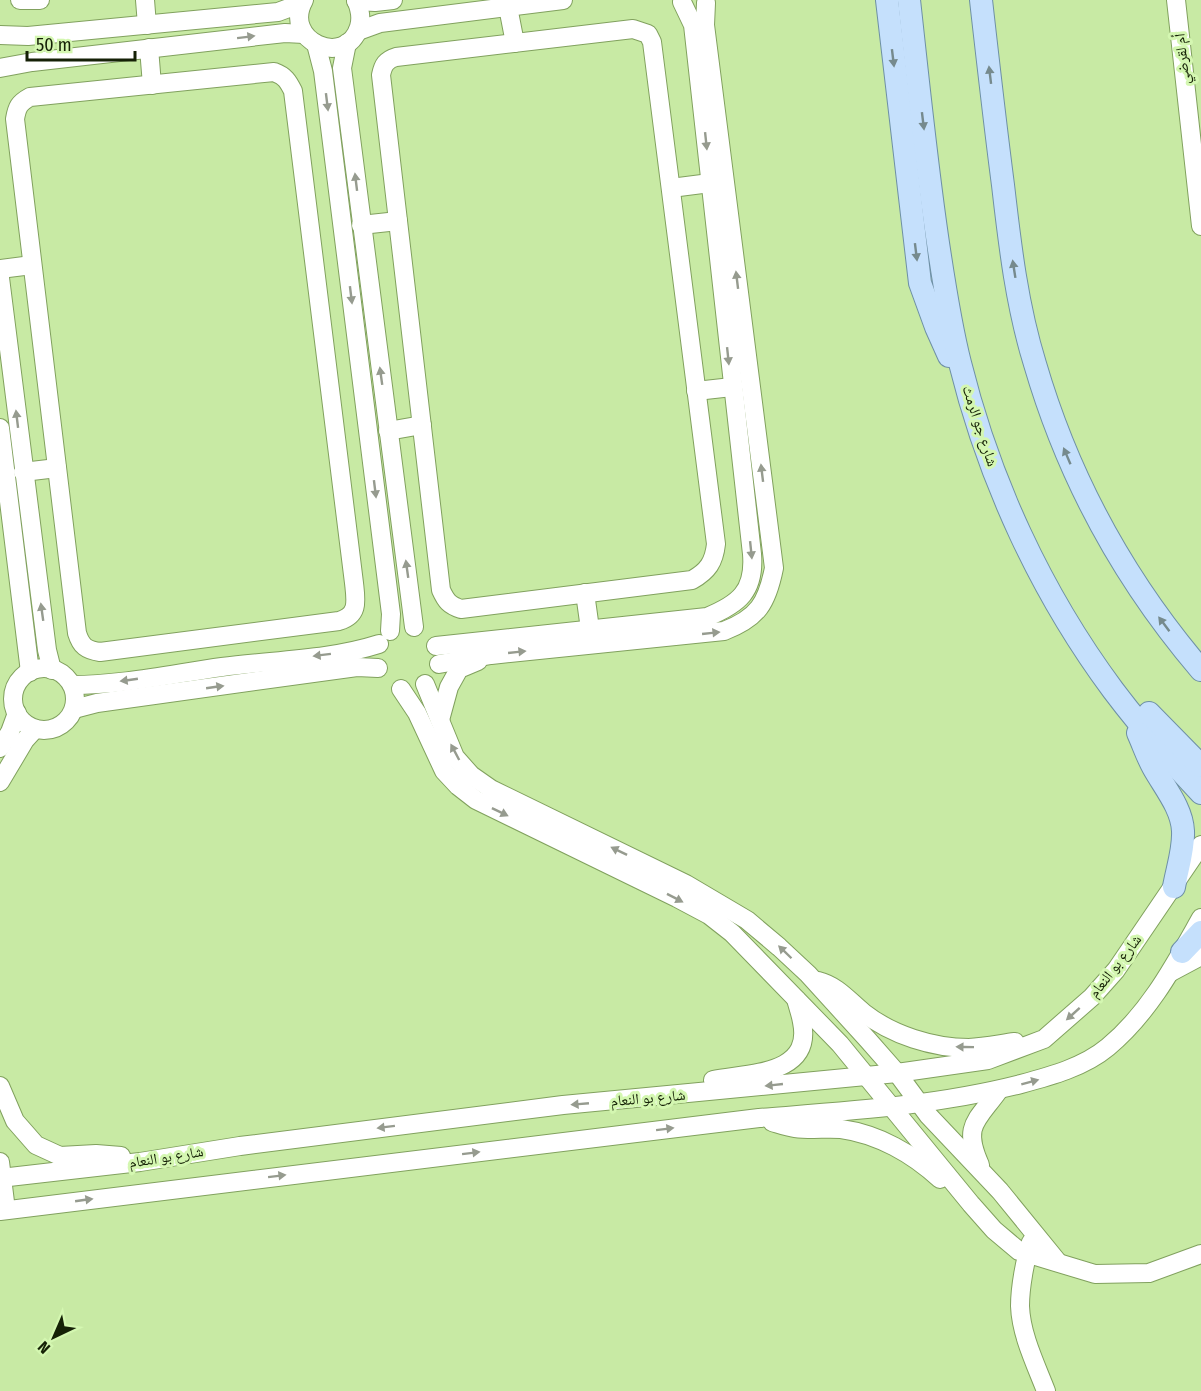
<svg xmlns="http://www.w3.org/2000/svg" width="1201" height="1391" font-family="'Fira Sans Condensed','Noto Naskh Arabic',sans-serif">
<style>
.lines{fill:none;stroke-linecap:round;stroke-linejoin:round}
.minor-casing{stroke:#81a15e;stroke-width:20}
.major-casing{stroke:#6e90a5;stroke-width:24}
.minor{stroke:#fff;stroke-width:18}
.major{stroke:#c5e0fc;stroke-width:22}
.oneway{fill:#969b8f}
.oneway2{fill:#768a8d}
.labels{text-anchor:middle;stroke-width:6;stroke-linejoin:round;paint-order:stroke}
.street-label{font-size:15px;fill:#152106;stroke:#d4f7b1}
</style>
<rect width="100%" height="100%" fill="#c8eaa4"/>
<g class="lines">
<!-- minor casing -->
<g class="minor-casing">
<g id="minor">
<path d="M20 0H40"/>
<path d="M145 0 147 25"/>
<path d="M304 0C281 41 346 69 359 27 362 17 360 9 356 0"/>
<path d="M1176 0 1201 226"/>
<path d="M356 1 375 2 393 0"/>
<path d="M508 7 515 43"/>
<path d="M633 29 648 34 652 42 716 544C714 562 708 571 692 580L461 609C449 605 446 601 441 590L381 75C383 65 386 60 396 57Z"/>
<path d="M358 31 380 23 563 0"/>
<path d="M0 35 28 36 278 12 302 3"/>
<path d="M347 43 342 68 414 627"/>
<path d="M316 44 323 71 391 614 390 631"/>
<path d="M149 48 152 85"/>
<path d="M0 68 32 62 285 33 304 34"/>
<path d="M274 72C285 76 288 81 293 91L354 583C356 601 359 615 339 621L100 652C86 650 81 646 77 633L15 119C17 107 19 103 30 97Z"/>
<path d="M671 188 710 183"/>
<path d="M361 225 398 221"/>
<path d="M0 269 32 265"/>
<path d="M0 278 47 650 52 670"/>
<path d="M696 391 732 387"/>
<path d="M0 428 30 672"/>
<path d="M388 431 422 425"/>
<path d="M23 472 57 468"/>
<path d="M585 593 590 629"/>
<path d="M436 646 707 617C739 604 755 591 752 554L693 25 682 2"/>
<path d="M439 664 491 655 724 631C758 618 767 603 774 568L705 25 706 3"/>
<circle cx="44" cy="699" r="31"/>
<path d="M425 684 455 757 471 775 491 789 686 884 747 920 779 947 808 974 868 1040 897 1073 928 1115 1000 1191 1057 1261"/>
<path d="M72 685C122 685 172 674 222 667 274 660 329 660 379 644"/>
<path d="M401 689 417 713 444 771 458 786 476 800 677 898 709 915 732 933 840 1044 971 1204 994 1230 1019 1251 1095 1274 1149 1273 1201 1254"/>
<path d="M74 709 97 703 357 667 378 668"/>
<path d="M440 720 449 687 459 669 478 661"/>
<path d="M0 748 10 732 17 713"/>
<path d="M0 782 25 740 35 729"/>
<path d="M1171 972 1201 956"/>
<path d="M818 981C838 986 849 1001 864 1013 892 1035 933 1048 969 1048 984 1047 1000 1044 1015 1042"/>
<path d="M713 1080C747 1073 813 1076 802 1022 801 1015 798 1007 796 999"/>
<path d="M0 1086 15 1121 36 1145 60 1156 96 1154 121 1156"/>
<path d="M772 1122C779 1124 787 1127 795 1128 810 1130 826 1128 841 1129 878 1134 913 1154 940 1179"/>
<path d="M0 1162 6 1210"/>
<path d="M980 1165C962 1125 977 1121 999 1090"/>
<path d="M0 1178 140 1162 240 1146 563 1105 897 1073 988 1060 1044 1039 1092 997 1116 970 1201 845"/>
<path d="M0 1211 759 1118C847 1111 935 1106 1021 1084 1051 1076 1084 1067 1108 1047 1150 1012 1175 964 1201 918"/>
<path d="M1031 1242C1025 1259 1020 1288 1020 1306 1021 1335 1036 1365 1046 1391"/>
</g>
</g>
<!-- major casing -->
<g class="major-casing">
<g id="major">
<path d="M887 0 920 283 936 327 949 356"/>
<path d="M909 0C918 81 926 162 938 243 944 283 950 324 960 363 989 480 1041 593 1113 690 1140 726 1170 760 1201 793"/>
<path d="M981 0C988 62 995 124 1003 185 1010 246 1017 306 1035 364 1068 477 1125 581 1201 670"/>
<path d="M1149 713 1201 766"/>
<path d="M1138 733C1143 744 1147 756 1153 767 1164 787 1182 808 1183 831 1184 850 1177 869 1174 887"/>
<path d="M1182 952 1201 932"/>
</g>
</g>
<!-- minor -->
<use href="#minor" class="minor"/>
<!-- major -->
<use href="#major" class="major"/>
</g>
<!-- one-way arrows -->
<defs><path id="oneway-solid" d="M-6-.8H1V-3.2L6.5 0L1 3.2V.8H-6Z" transform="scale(1.5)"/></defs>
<g class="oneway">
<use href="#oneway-solid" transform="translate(246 37) rotate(-7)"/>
<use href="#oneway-solid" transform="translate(327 102) rotate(83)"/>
<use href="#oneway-solid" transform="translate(706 141) rotate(84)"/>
<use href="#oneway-solid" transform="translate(356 182) rotate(-97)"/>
<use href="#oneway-solid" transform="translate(737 280) rotate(-97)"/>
<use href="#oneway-solid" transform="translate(351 295) rotate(83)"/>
<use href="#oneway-solid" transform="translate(728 356) rotate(84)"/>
<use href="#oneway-solid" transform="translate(381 376) rotate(-98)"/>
<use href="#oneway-solid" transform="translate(17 419) rotate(-97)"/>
<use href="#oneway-solid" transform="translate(762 473) rotate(-97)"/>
<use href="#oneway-solid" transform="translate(375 489) rotate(83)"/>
<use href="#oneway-solid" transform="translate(751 550) rotate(84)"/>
<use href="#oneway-solid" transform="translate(407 569) rotate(-98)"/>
<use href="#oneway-solid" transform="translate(42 612) rotate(-98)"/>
<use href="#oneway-solid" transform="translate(711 633) rotate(-6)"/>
<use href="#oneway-solid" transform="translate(517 652) rotate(-6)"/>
<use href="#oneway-solid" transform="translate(322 655) rotate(173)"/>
<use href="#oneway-solid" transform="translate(129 680) rotate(172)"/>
<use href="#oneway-solid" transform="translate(215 687) rotate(-8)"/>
<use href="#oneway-solid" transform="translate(455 752) rotate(-118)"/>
<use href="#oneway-solid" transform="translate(500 812) rotate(26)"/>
<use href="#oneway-solid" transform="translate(619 851) rotate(-154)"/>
<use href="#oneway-solid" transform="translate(675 898) rotate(27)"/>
<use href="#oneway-solid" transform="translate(785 952) rotate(-136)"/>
<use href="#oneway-solid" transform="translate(1073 1014) rotate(138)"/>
<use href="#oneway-solid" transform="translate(965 1047) rotate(-179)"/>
<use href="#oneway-solid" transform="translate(1030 1082) rotate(-15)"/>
<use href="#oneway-solid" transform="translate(774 1085) rotate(174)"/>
<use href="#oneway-solid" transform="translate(580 1104) rotate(175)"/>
<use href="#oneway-solid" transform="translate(386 1127) rotate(173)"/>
<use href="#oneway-solid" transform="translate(665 1129) rotate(-7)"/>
<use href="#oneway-solid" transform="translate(471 1153) rotate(-7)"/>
<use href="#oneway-solid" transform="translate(277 1176) rotate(-7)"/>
<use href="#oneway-solid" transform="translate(84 1200) rotate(-8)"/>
</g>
<g class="oneway2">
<use href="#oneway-solid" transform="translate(893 58) rotate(83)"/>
<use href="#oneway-solid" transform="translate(990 75) rotate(-97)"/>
<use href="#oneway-solid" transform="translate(923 121) rotate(83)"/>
<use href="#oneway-solid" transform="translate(916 252) rotate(83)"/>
<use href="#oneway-solid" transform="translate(1014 269) rotate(-99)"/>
<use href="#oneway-solid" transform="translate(1067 456) rotate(-113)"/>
<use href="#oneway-solid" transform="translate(1164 624) rotate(-127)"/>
</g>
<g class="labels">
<!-- street labels -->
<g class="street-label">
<text transform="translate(1182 59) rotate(-96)" y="5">أم لقرضي</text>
<text transform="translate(980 426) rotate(72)" y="5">شارع جو الرمث</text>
<text transform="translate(1115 966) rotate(-52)" y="5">شارع بو النعام</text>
<text transform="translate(648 1098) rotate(-5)" y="5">شارع بو النعام</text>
<text transform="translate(166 1157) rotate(-9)" y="5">شارع بو النعام</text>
</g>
</g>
<!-- north arrow -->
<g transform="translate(54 1337) rotate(224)" stroke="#d4f7b1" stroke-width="4.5" paint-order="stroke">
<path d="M0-4.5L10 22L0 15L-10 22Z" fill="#152106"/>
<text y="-9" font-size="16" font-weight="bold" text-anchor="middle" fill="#152106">N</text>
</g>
<!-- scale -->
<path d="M27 51v9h108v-9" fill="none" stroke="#152106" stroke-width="3"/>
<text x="36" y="51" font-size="18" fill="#152106" stroke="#d4f7b1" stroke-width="4.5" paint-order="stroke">50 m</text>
</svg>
